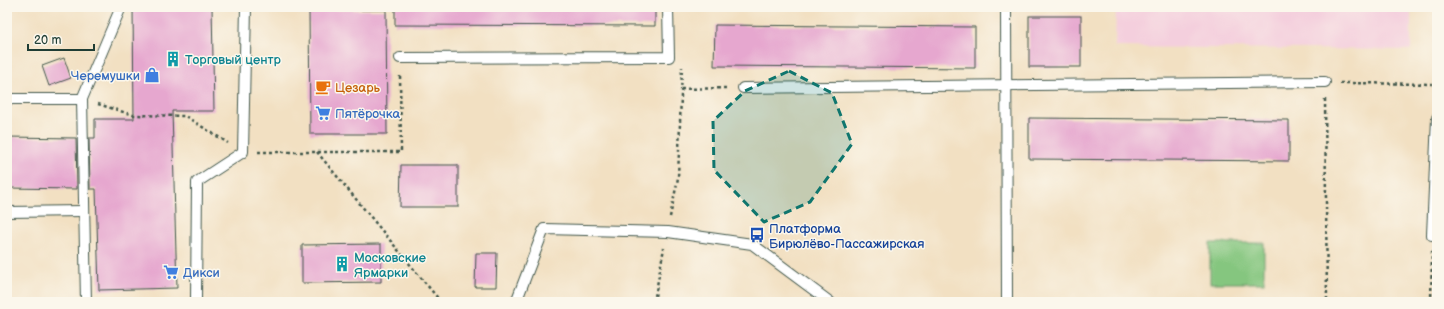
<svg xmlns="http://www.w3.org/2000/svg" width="1444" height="309" font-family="'Balsamiq Sans',sans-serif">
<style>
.built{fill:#f4cfdd}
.green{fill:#85c67f;stroke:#52825a}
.building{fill:#e6a7cf}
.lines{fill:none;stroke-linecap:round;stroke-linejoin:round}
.lane-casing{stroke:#3f5549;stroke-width:12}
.path{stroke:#3f5549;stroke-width:2.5;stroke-dasharray:3 3;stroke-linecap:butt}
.lane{stroke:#fff;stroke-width:10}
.marked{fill:#0f766e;fill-opacity:0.2;stroke:#0f766e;stroke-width:3;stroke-dasharray:8 5;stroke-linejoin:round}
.labels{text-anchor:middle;stroke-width:3;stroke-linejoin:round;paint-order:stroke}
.culture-label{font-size:13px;fill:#0d838f;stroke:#fbf7ec;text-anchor:start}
.shop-label{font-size:13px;fill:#366cbe;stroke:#fbf7ec;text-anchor:start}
.food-label{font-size:13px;fill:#c56008;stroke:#fbf7ec;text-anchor:start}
.transit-label{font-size:13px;fill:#164399;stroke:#fbf7ec;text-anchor:start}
</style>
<rect width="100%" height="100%" fill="#fbf7ec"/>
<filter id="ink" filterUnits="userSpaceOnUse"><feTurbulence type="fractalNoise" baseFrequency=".025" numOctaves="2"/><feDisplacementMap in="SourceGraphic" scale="8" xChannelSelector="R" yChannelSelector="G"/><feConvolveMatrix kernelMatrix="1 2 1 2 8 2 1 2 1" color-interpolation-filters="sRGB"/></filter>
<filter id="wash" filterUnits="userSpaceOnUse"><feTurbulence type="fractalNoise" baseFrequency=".012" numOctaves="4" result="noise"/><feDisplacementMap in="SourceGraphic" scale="16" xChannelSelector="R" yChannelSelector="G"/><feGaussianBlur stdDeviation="0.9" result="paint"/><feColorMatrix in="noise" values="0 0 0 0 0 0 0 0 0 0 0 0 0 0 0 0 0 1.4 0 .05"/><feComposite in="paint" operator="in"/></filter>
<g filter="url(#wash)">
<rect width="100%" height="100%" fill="#f2e0c2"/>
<!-- built -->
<path class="built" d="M1116 7H1411V50L1115 47Z"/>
<!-- green -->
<rect class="green" x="1210" y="243" width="54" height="40"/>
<g id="blocks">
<!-- building -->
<g class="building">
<path d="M133 7H212L214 111H172L177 288 99 290 96 189H90L89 138H95V119H134Z"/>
<path d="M395 7H655V26L395 25Z"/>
<path d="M309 10H386L387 134H310Z"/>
<rect x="1029" y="16" width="52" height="51"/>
<path d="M715 25 975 27V68L714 66Z"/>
<path d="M64 58 71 78 49 86 42 66Z"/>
<path d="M1029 118 1289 120V161L1029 159Z"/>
<path d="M7 137 76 138 77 189 7 188Z"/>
<path d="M401 165H458V207H400Z"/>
<path d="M381 244V282L302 283V245Z"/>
<path d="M476 253H497L496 287H475Z"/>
</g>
</g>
</g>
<g filter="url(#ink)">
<use href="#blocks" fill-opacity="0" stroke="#3f5549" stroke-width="1"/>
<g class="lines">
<!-- lane casing -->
<g class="lane-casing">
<g id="lane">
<path d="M1006 7 1007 302"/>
<path d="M400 58 669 57 668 7"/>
<path d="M743 88 1325 82"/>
<path d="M7 99H82"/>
<path d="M7 212 84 211"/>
<path d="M1432 235 1437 118"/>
<path d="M86 302 82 99 121 7"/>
<path d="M196 302 197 182 243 152 246 7"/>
<path d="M516 302 544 229 668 232 752 244 830 302"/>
</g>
</g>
<!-- path -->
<g class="path">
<path d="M1340 83 1437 84"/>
<path d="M681 89 728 88"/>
<path d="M1325 99 1327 302"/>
<path d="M98 104 133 115 185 116 228 143"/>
<path d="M258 152H401L400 74"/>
<path d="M317 152 441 302"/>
<path d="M670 217 678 178 682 67"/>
<path d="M654 302 664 248"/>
<path d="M1431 302 1432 251"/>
</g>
<!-- lane -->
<use href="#lane" class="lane"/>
</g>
</g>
<!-- marked area -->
<path class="marked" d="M789 71 832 93 852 144 810 202 764 222 714 170 713 121 745 91Z"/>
<!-- icons -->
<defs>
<g id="building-bare" transform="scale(1.2)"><path d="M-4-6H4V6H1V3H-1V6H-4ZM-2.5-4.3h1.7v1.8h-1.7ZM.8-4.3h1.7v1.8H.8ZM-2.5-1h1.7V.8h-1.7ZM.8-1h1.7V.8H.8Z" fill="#0f9aa8" stroke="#fbf7ec" stroke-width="2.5" paint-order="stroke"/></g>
<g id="shop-bare" transform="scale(1.2)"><path d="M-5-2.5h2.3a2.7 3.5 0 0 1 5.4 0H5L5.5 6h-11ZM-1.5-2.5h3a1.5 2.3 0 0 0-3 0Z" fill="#3f7fe0" stroke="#fbf7ec" stroke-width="2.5" paint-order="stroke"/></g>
<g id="cafe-bare" transform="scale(1.2)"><path d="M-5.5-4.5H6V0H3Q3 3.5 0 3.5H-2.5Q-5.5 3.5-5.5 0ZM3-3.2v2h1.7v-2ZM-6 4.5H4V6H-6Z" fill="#e8710a" stroke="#fbf7ec" stroke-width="2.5" paint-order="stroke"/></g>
<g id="supermarket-bare" transform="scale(1.2)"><path d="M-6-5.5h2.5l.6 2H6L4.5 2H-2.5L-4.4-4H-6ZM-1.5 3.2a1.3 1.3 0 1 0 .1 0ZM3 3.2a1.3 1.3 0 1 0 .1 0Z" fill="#3f7fe0" stroke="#fbf7ec" stroke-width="2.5" paint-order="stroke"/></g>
<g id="bus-bare" transform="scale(1.2)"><path d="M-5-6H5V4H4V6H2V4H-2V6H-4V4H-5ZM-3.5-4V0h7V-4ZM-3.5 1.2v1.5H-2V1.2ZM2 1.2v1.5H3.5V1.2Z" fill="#1a4fb4" stroke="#fbf7ec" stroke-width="2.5" paint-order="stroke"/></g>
</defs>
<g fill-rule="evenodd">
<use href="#building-bare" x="173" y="59"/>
<use href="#shop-bare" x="152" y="75"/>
<use href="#cafe-bare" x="323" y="87"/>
<use href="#supermarket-bare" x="323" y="113"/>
<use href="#bus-bare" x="757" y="235"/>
<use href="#building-bare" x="342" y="264"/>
<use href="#supermarket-bare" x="171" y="272"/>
</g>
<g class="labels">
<!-- culture labels -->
<g class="culture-label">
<text x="185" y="64">Торговый центр</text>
<text x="354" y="262">Московские<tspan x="354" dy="15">Ярмарки</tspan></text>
</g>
<!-- shop labels -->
<g class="shop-label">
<text x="140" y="80" text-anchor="end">Черемушки</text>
<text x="335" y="118">Пятёрочка</text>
<text x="183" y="277">Дикси</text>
</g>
<!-- food labels -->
<g class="food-label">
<text x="335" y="92">Цезарь</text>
</g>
<!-- transit labels -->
<g class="transit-label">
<text x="769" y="233">Платформа<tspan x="769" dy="15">Бирюлёво-Пассажирская</tspan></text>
</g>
</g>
<!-- margin -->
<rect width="1444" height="309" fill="none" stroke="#fbf7ec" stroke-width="24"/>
<!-- scale -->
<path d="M28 44v6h66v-6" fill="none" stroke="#1f3d34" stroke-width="2"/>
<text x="34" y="44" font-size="12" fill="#1f3d34" stroke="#fbf7ec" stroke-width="3" paint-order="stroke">20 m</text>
</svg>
